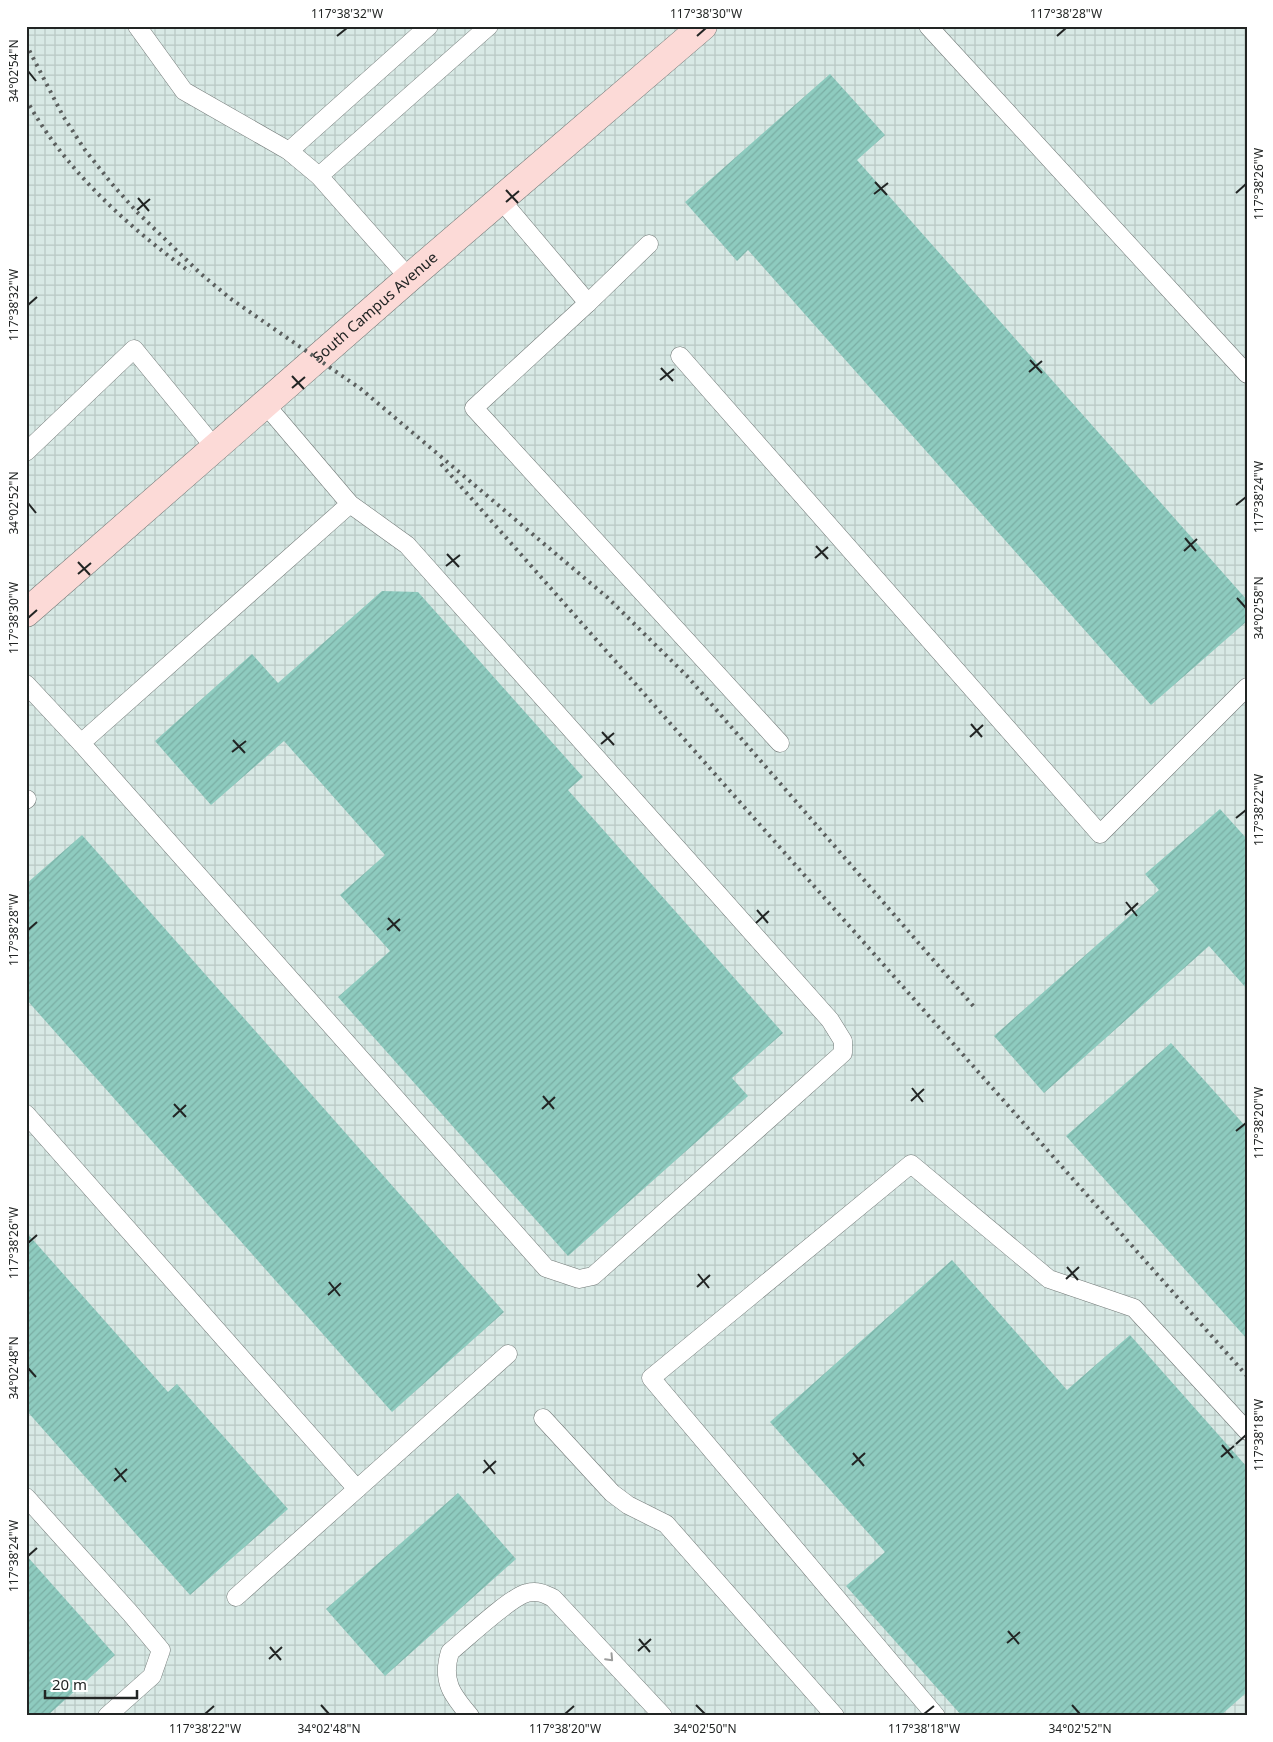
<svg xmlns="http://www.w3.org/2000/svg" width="1273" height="1742" font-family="'Noto Sans',sans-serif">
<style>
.industrial{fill:url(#industrial-grid)}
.building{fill:url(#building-hatch)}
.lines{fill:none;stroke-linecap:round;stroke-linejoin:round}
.lane-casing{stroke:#737a78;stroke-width:19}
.secondary-casing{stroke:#737a78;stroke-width:29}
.lane{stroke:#fff;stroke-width:18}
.secondary{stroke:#fcdad7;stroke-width:28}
.rail{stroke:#5b5f5e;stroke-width:4;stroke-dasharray:2.5 5;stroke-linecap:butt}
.oneway{stroke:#9c9d9c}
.ticks{fill:none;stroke:#222524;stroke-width:2}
.labels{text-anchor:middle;stroke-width:4.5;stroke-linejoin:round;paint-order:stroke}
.street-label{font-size:15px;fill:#222524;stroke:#fff}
.neatline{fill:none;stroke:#222524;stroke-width:2}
.ticks-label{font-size:12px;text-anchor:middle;fill:#222524}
</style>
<defs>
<pattern id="industrial-grid" width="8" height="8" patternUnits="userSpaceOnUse" patternTransform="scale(1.25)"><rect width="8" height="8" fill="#d8e9e5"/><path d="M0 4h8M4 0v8" fill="none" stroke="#b9c8c4"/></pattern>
<pattern id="building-hatch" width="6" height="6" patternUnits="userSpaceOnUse" patternTransform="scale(1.25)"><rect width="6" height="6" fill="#8ecbbf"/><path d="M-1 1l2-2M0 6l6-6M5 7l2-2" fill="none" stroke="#7aaea4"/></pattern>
</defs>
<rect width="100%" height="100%" fill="#eaf1ef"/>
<!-- industrial -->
<rect class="industrial" x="26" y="26" width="1221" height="1690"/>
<!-- building -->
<g class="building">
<path d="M830 74 885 135 857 160 1247 600V621L1151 705 748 250 737 261 685 202Z"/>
<path d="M382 591 418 592 583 777 568 790 783 1033 732 1078 748 1096 568 1256 338 997 390 951 340 895 385 855 284 741 211 805 155 741 252 654 278 683Z"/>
<path d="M1220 809 1247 839V989L1209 946 1044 1093 994 1036 1159 890 1145 874Z"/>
<path d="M82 835 504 1312 392 1412 26 999V884Z"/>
<path d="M1171 1043 1247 1128V1339L1066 1136Z"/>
<path d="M26 1232 168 1392 177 1384 288 1509 190 1595 26 1410Z"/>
<path d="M952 1260 1067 1390 1130 1335 1247 1467V1692L1220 1716H962L846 1586 885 1552 770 1422Z"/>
<path d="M458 1493 516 1559 385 1676 326 1609Z"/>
<path d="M26 1555 115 1655 47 1716H26Z"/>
</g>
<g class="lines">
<!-- lane casing -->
<g class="lane-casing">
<g id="lane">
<path d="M137 26 184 91 289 151 429 26"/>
<path d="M928 26 1247 374"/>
<path d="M289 151 319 176"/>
<path d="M501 200 588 303 649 244"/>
<path d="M409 278 319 176 489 26"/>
<path d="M588 303 474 408 780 743"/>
<path d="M680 356 1100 834 1247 687"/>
<path d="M265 404 350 504 407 545 830 1020 843 1041V1053L593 1276 579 1279 546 1268 81 743 350 504"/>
<path d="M26 452 134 349 215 448"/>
<path d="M26 684 81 743"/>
<path d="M26 800 27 799"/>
<path d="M26 1114 357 1489 508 1354"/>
<path d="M543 1418 612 1493 628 1505 666 1524 835 1716"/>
<path d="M26 1497 131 1614 161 1650 152 1676 107 1716"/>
<path d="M236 1597 357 1489"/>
<path d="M470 1716C452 1695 441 1681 450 1652 466 1639 510 1597 527 1593 537 1590 545 1594 553 1598L663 1716"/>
<path d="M936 1716 651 1378 911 1164 1049 1279 1134 1308 1247 1431"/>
</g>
</g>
<!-- secondary casing -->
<g class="secondary-casing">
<g id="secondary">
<path id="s1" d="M26 613 409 278 703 26"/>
</g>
</g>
<!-- lane -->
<use href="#lane" class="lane"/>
<!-- secondary -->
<use href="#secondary" class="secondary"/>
<!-- rail -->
<g class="rail">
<path d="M26 44 63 116 85 150 112 184 137 212 201 274 231 299 361 389 608 598 687 676 975 1008"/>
<path d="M26 99C64 169 126 225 190 272"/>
<path d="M441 464 1247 1376"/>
</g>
</g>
<!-- one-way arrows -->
<defs><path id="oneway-chevron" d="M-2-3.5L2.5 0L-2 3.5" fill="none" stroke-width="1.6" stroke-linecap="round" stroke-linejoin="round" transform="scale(1.25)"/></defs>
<use class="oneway" href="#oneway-chevron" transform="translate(610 1658) rotate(47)"/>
<!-- ticks -->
<path class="ticks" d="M337 36 347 28M697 36 706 28M1057 36 1066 28M28 71 36 81M875 182 887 195M506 190 518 203M1236 193 1246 184M874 194 888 183M138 198 149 211M506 202 519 191M137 210 150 199M28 305 37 297M1030 360 1042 373M661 368 673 381M1029 372 1042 361M292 376 304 389M660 380 674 369M292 388 305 377M28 503 36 513M1236 505 1246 497M1185 538 1196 551M816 546 828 559M1184 551 1197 539M447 554 459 567M815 558 828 547M78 562 90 575M446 566 460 555M78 574 91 563M1237 598 1246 608M28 618 37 610M971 724 982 737M602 732 614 745M970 737 983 725M233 740 245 753M601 744 614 733M232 752 246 741M1236 818 1246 810M1126 902 1137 916M757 910 768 923M1125 915 1138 903M388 918 400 931M756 923 769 911M28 930 37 922M387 930 400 919M912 1088 923 1102M543 1096 554 1109M911 1101 924 1089M174 1104 186 1117M542 1109 555 1097M173 1117 186 1105M1236 1131 1246 1123M28 1243 37 1235M1067 1267 1078 1280M698 1274 709 1288M1066 1279 1079 1267M329 1282 340 1296M697 1287 710 1275M328 1295 341 1283M28 1368 36 1377M1236 1444 1246 1435M1222 1445 1233 1458M853 1453 864 1466M1221 1457 1234 1446M484 1460 495 1474M852 1465 865 1453M115 1468 126 1482M483 1473 496 1461M114 1481 127 1469M28 1556 37 1548M1008 1631 1019 1644M639 1639 650 1652M1007 1643 1020 1632M270 1647 281 1660M638 1651 651 1639M269 1659 282 1647M321 1705 329 1714M696 1705 705 1714M1072 1705 1080 1714M205 1714 214 1706M565 1714 574 1706M924 1714 934 1706"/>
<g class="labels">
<!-- street labels -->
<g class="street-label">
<text dy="5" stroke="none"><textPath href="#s1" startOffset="464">South Campus Avenue</textPath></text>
</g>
</g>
<!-- border -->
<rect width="1273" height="1742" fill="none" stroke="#ffffff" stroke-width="55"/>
<!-- scale -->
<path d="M45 1690v8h92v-8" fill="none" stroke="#222524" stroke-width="2.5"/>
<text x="52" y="1690" font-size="15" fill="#222524" stroke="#ffffff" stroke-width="4" paint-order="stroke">20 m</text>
<rect x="28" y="28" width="1218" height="1686" class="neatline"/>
<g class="ticks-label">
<text x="347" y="18">117°38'32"W</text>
<text x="706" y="18">117°38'30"W</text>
<text x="1066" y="18">117°38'28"W</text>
<text transform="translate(14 71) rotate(-90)" y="4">34°02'54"N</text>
<text transform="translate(1259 184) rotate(-90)" y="4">117°38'26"W</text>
<text transform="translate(14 305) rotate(-90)" y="4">117°38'32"W</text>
<text transform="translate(1259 497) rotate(-90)" y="4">117°38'24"W</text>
<text transform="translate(14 503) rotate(-90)" y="4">34°02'52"N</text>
<text transform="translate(1259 608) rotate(-90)" y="4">34°02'58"N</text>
<text transform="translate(14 618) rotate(-90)" y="4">117°38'30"W</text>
<text transform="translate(1259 810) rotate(-90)" y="4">117°38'22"W</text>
<text transform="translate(14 930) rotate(-90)" y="4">117°38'28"W</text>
<text transform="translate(1259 1123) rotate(-90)" y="4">117°38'20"W</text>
<text transform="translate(14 1243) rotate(-90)" y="4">117°38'26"W</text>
<text transform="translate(14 1368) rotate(-90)" y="4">34°02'48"N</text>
<text transform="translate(1259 1435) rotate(-90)" y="4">117°38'18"W</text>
<text transform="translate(14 1556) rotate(-90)" y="4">117°38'24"W</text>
<text x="205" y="1733">117°38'22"W</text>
<text x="329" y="1733">34°02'48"N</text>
<text x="565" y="1733">117°38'20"W</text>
<text x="705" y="1733">34°02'50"N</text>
<text x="924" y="1733">117°38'18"W</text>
<text x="1080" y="1733">34°02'52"N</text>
</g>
</svg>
